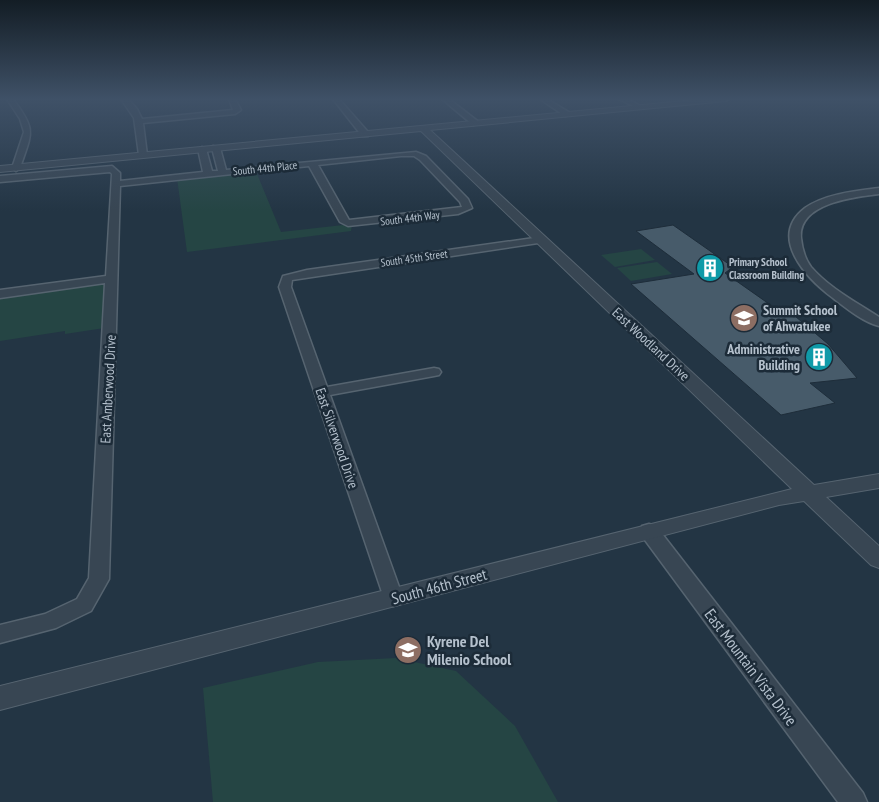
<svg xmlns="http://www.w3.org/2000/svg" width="879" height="802" font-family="'PT Sans Narrow',sans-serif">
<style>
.green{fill:#254544}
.building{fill:#475b6a;stroke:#1e2d3a}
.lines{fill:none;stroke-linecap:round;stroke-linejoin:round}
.minor-casing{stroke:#566470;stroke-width:3}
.tertiary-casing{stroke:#566470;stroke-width:2}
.minor{fill:#384653;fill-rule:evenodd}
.tertiary{fill:#384653;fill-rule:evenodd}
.labels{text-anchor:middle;stroke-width:5;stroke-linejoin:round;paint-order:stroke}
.far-street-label{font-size:11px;fill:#b5c1cd;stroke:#1c2b38}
.far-poi-label{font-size:11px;font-weight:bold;fill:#b5c1cd;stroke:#1c2b38;text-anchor:start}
.poi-label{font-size:14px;font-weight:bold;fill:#b5c1cd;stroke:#1c2b38;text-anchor:start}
.street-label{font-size:14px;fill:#b5c1cd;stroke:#1c2b38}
.near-street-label{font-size:16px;fill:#b5c1cd;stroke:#1c2b38}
.near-poi-label{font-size:16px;font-weight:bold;fill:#b5c1cd;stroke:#1c2b38;text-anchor:start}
</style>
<rect width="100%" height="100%" fill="#233544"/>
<!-- green -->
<g class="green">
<path d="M255 169 281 232 352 224 351 231 187 252 177 178Z"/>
<path d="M641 249 655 260 615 267 601 255Z"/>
<path d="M657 262 672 274 631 281 617 268Z"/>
<path d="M112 279 111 327 65 334V331L0 341V294Z"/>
<path d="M396 658 456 671 515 726 558 802H213L203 688 318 662Z"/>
</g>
<!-- building -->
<path class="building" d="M673 225 733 267 725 273 772 306 783 312 789 311 828 344 857 378 810 383 835 403 781 415 631 284 694 274 636 231Z"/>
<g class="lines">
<!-- minor casing -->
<g class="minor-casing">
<g id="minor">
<path d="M7 99H13C37 131 32 132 20 168L16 171 12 168 24 132 20 119Z"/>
<path d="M121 99H128L137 109 142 119 233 110 229 99H235L241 110 235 114 143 123 147 155 143 157 139 155 134 118Z"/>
<path d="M333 99H339L368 132V136H362Z"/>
<path d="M442 99H449L480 123 473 125Z"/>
<path d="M540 99H547L572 114 565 116Z"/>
<path d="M619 99H627L643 107 637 108Z"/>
<path d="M213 146 220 148 226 170 416 152 426 156 468 199 472 208 458 214 348 226 340 222 309 166 120 186 109 579 91 611 56 628 0 643V625L45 614 77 599 89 578 105 283 0 298V290L106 276 112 174 110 172 0 182V176L112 166 120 173V181L203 172 198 149 202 147 206 149 212 171H218L212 148ZM401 156H414L420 160 460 202 462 207 349 220 318 165Z"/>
<path d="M879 188V194C854 197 798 203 801 238 802 248 805 259 811 267 829 288 856 302 879 317V326C863 322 846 308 833 298 807 279 767 237 805 208 825 194 855 191 879 188Z"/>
<path d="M541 237 545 238 546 240 545 242 292 280 291 287 327 387 434 368 439 369 441 372 439 375 434 376 330 395 403 598 400 604 393 606 386 604 279 287 283 276 307 270Z"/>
<path d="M649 524 656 526 863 793 867 802H838L642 536 640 531 642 526Z"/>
</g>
</g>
<!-- tertiary casing -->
<g class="tertiary-casing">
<path id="tertiary" d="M705 99H730L726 101 430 130 814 485 879 474V488L826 497 879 546V568L871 565 804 501 779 505 0 710V686L792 489 421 131 0 172V166Z"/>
</g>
<!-- minor -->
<use href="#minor" class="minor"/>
<!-- tertiary -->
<use href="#tertiary" class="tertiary"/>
</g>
<!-- sky -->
<linearGradient id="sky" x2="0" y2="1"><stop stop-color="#131d25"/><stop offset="0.47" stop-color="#3f5167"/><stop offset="1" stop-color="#3f5167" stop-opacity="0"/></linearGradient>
<rect width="879" height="211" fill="url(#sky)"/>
<!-- icons -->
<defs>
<g id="building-disc" transform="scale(1.4375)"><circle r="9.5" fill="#0f9aa8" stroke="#1c2b38"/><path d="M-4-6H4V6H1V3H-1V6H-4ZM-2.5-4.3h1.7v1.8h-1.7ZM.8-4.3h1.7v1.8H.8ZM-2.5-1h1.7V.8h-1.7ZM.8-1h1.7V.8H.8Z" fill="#fff"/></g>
<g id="school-disc" transform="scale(1.4375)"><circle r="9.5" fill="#8d6e63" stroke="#1c2b38"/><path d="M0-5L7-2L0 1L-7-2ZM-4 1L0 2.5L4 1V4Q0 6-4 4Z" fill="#fff"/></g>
</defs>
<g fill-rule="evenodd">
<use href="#building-disc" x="710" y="268"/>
<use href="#school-disc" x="744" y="318"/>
<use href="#building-disc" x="819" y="357"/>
<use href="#school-disc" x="408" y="650"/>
</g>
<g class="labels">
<!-- far-street labels -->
<g class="far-street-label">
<text transform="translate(265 168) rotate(-6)" y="4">South 44th Place</text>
<text transform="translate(410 218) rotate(-7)" y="4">South 44th Way</text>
<text transform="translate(414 258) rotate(-8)" y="4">South 45th Street</text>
</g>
<!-- far-poi labels -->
<g class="far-poi-label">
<text x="729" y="266">Primary School<tspan x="729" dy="13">Classroom Building</tspan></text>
</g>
<!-- poi labels -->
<g class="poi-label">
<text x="763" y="315">Summit School<tspan x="763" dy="16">of Ahwatukee</tspan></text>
<text x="800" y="354" text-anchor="end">Administrative<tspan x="800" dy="16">Building</tspan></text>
</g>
<!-- street labels -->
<g class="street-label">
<text transform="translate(651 344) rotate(43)" y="5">East Woodland Drive</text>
<text transform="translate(108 389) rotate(-87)" y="5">East Amberwood Drive</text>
<text transform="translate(337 438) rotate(71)" y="5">East Silverwood Drive</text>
</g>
<!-- near-street labels -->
<g class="near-street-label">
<text transform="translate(439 586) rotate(-15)" y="6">South 46th Street</text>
<text transform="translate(751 667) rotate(53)" y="6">East Mountain Vista Drive</text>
</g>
<!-- near-poi labels -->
<g class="near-poi-label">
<text x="427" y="647">Kyrene Del<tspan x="427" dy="18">Milenio School</tspan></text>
</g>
</g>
</svg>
